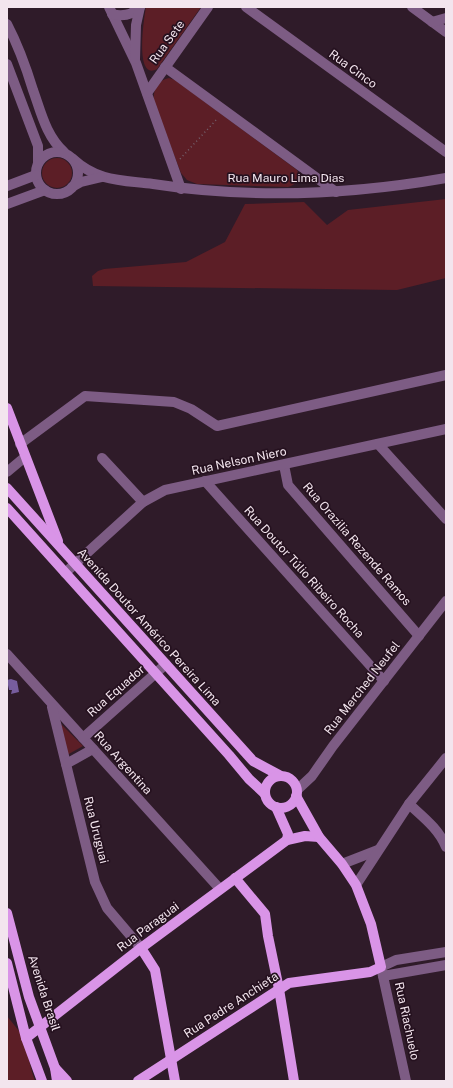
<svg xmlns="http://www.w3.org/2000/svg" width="453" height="1088" font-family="'Public Sans',sans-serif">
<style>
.green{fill:#5c1e26}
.water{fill:#775d9d}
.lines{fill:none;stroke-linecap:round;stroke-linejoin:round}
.path{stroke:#75636f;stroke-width:1.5;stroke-dasharray:1 3;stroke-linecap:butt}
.minor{stroke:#7d5c84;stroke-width:10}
.major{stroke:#d994e7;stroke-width:10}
.labels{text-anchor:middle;stroke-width:3.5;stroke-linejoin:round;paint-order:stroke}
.street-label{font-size:12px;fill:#f3e5ee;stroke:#25111f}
</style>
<rect width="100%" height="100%" fill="#2f1b29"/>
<!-- green -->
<g class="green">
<path d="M146 7H201L157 69C134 82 144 17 146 7Z"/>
<path d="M169 78 175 80 297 170C301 178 297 184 288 187L197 184 187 180 181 173 154 103C152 92 157 80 169 78Z"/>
<circle cx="57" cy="173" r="15"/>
<path d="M446 199V278L397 290 93 286 92 276 98 271 104 269 186 262 225 242 245 204 304 202 327 225 348 210Z"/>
<path d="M61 724 83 746 67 755Z"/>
<path d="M7 1016 23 1036 32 1072 35 1081H7Z"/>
</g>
<!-- water -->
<path class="water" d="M11 679 17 681 19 692 11 694 12 690H9L7 680Z"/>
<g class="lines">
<!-- path -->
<path class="path" d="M180 159 218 118"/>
<!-- minor -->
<g class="minor">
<path d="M109 7 136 63 181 189"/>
<path d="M246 7 446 152"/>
<path d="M412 7 446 32"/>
<path d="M112 14C123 17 132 15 140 7"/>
<path d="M432 22 446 18"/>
<path d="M7 24C18 45 26 67 33 90 41 112 46 136 64 152"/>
<path d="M135 59 136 25 140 7"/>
<path d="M7 64 38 146V163"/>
<path d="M165 67 336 192"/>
<path d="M147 93 208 7"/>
<circle cx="57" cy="173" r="21"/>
<path d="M73 159C98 182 122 180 153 184 250 199 349 195 446 178"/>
<path d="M7 186 36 175"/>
<path d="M72 187 81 182 102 177"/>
<path d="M7 204 45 190"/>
<path d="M20 444 85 396 174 402 191 409 217 426 446 375"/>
<path d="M378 444 446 519"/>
<path d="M102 458 143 502"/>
<path d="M284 465 288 485 419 636"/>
<path d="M7 472 25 457"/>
<path d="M205 481 384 681"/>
<path d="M65 573 143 502 165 490 446 429"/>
<path d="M7 654 220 889"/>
<path d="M52 707 95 882 107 908 141 948"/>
<path d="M83 738 166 664"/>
<path d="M66 764 93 749"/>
<path d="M297 790 312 776 333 746 446 601"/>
<path d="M409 804C423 817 439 829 446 847"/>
<path d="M342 864 378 850"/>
<path d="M356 885 409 804 446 758"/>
<path d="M383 976 446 965"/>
<path d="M406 1081 381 967 396 960 446 952"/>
</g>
<!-- major -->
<g class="major">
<path d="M7 408 58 541"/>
<path d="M7 488 253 761 279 775"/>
<path d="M7 508 229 755 249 779 264 793"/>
<circle cx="281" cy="792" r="16"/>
<path d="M276 807 288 834 287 840"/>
<path d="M235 878 265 914 268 936 279 989 294 1081"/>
<path d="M7 913 29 997 55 1068 57 1081"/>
<path d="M141 948 155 970 175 1081"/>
<path d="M7 963 26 1038 42 1081"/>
<path d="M26 1038 141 948 287 840 305 836 319 837"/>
<path d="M55 1068 67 1081"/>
<path d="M138 1081 289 983 370 972 381 967 371 924 356 885 342 864 319 837 296 796"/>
</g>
</g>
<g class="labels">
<!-- street labels -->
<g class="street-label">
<text transform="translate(167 42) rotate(-54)" y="4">Rua Sete</text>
<text transform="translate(353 69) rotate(36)" y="4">Rua Cinco</text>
<text x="286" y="182">Rua Mauro Lima Dias</text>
<text transform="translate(239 461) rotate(-12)" y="4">Rua Nelson Niero</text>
<text transform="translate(357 544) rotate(49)" y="4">Rua Orazilia Rezende Ramos</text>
<text transform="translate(304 572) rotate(48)" y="4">Rua Doutor Túlio Ribeiro Rocha</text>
<text transform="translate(149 627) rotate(48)" y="4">Avenida Doutor Américo Pereira Lima</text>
<text transform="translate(362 688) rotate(-52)" y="4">Rua Merched Neufel</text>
<text transform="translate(116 691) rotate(-41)" y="4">Rua Equador</text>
<text transform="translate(123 763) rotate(48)" y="4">Rua Argentina</text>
<text transform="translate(96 830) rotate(76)" y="4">Rua Uruguai</text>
<text transform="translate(148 927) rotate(-37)" y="4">Rua Paraguai</text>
<text transform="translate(44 993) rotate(72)" y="4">Avenida Brasil</text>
<text transform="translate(231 1005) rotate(-33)" y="4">Rua Padre Anchieta</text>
<text transform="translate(407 1021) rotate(78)" y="4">Rua Riachuelo</text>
</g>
</g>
<!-- border -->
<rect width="453" height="1088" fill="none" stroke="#f3e5ee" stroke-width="16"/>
</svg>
